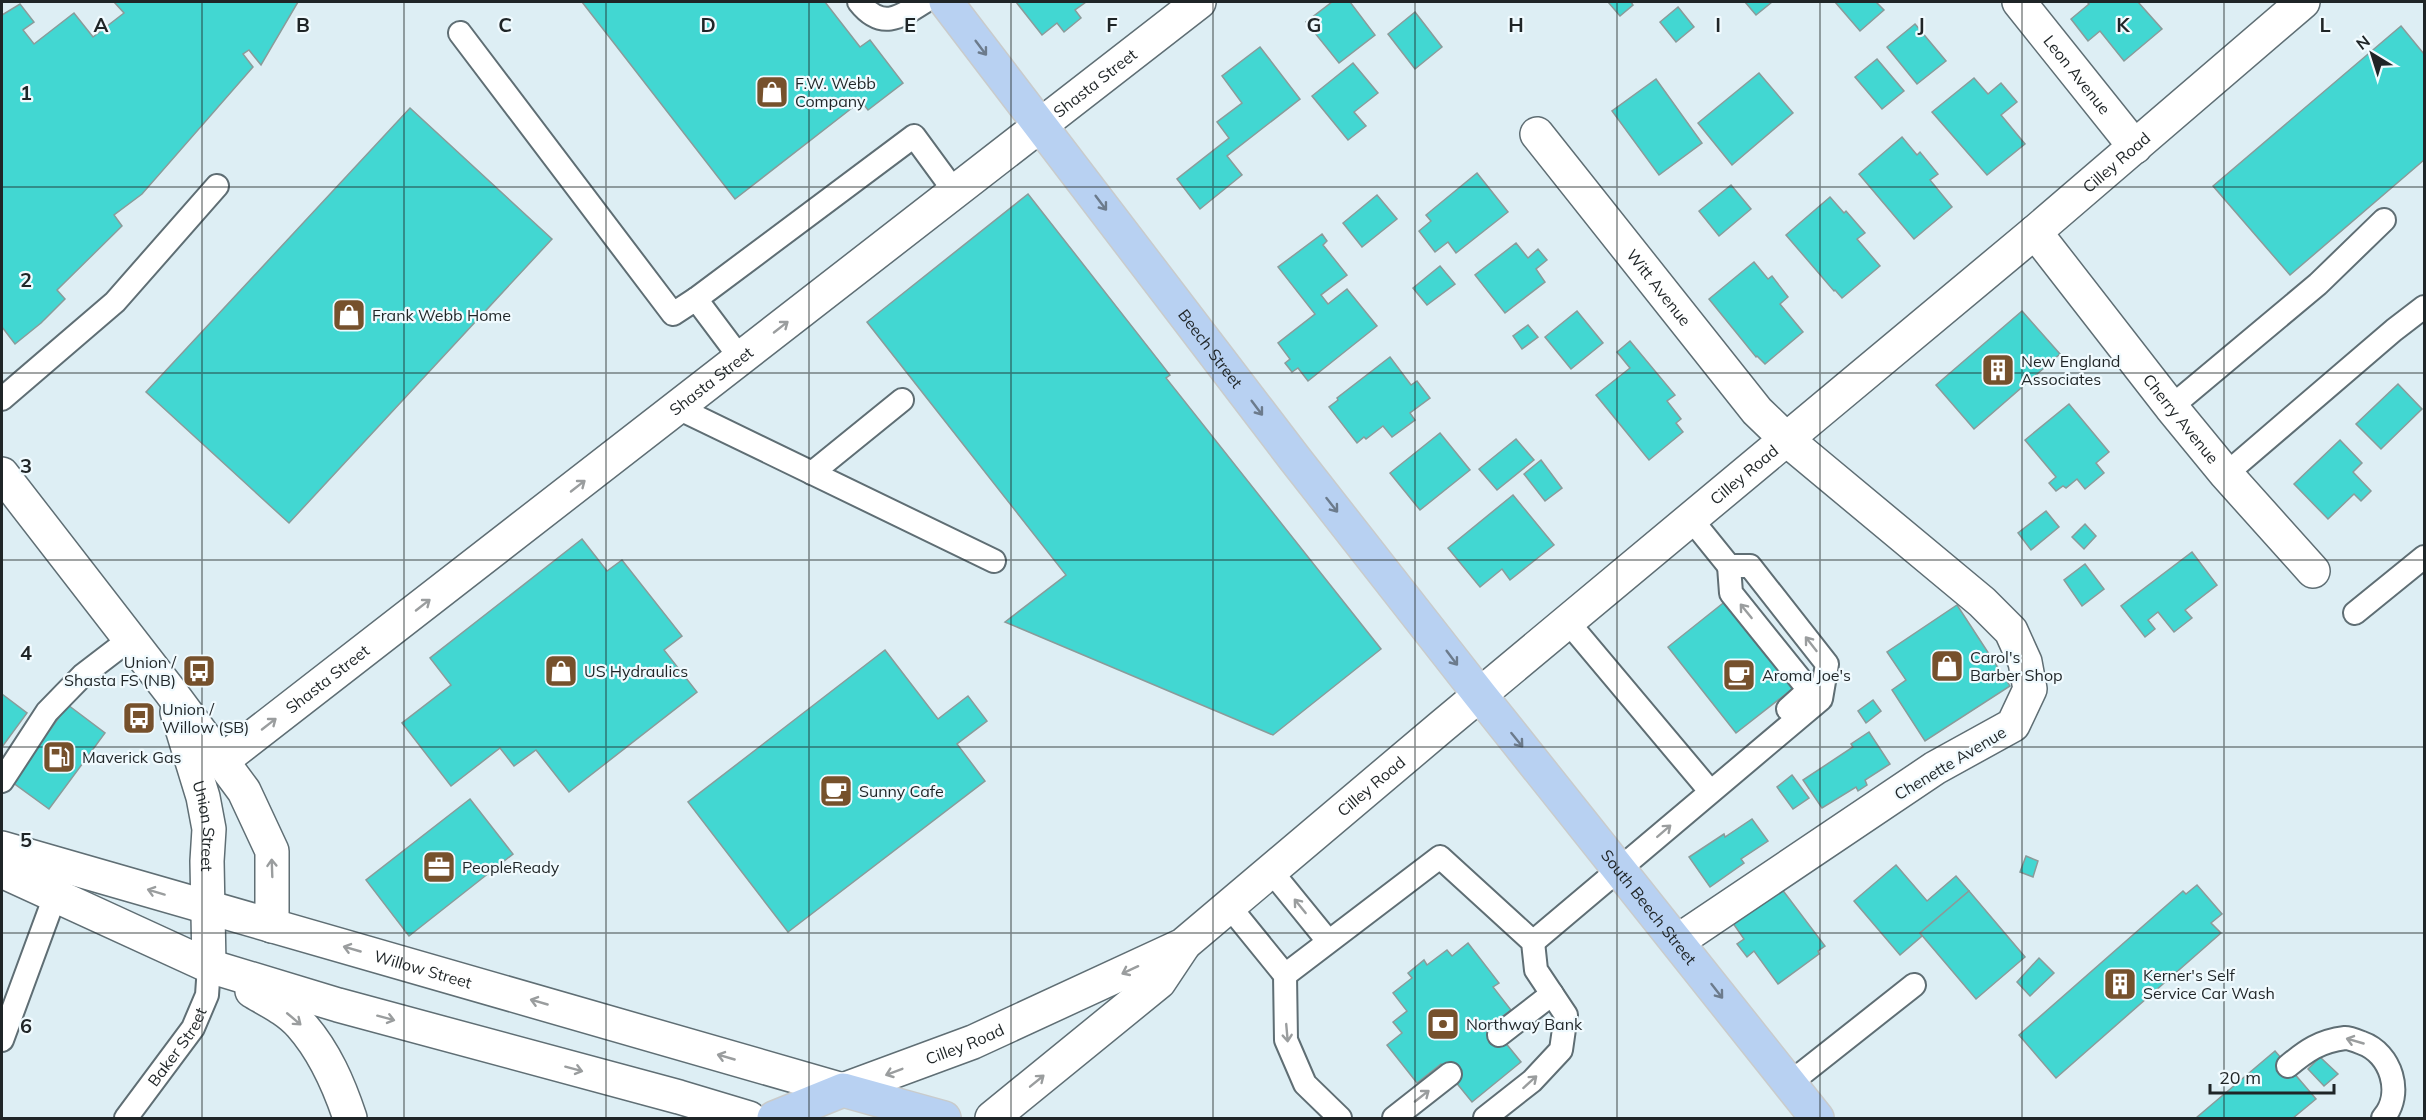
<svg xmlns="http://www.w3.org/2000/svg" width="2426" height="1120" font-family="Mulish,sans-serif">
<style>
.building{fill:#42d7d2;stroke:#8a9b9a;stroke-width:1.5}
.lines{fill:none;stroke-linecap:round;stroke-linejoin:round}
.service-casing{stroke:#5f6e74;stroke-width:26}
.minor-casing{stroke:#5f6e74;stroke-width:36}
.tertiary-casing{stroke:#5f6e74;stroke-width:36}
.primary-casing{stroke:#c9cbcb;stroke-width:36}
.service{stroke:#fff;stroke-width:22}
.minor{stroke:#fff;stroke-width:33}
.tertiary{stroke:#fff;stroke-width:33}
.primary{stroke:#b8d1f2;stroke-width:33}
.oneway{stroke:#6c7b8c}
.oneway2{stroke:#9a9d9e}
.grid{fill:none;stroke:#1f2527;stroke-width:1.5;stroke-opacity:0.55}
.labels{text-anchor:middle;stroke-width:4.5;stroke-linejoin:round;paint-order:stroke}
.street-label{font-size:16px;fill:#1f2527;stroke:#f0fafe}
.poi-label{font-size:16px;fill:#1f2527;stroke:#f0fafe;text-anchor:start}
.grid-label{font-size:20px;text-anchor:middle;font-weight:bold;fill:#1f2527;stroke:#f0fafe;stroke-width:4.5;stroke-linejoin:round;paint-order:stroke}
</style>
<rect width="100%" height="100%" fill="#ddeef4"/>
<!-- building -->
<g class="building">
<path d="M114 2H298L261 65 249 50 243 54 253 67 142 194 114 215 122 226 57 290 65 299 41 323 15 344 2 327V15L20 4 34 22 23 30 34 44 74 13 93 37 124 13Z"/>
<path d="M582 2H825L860 47 870 40 903 83 868 110 861 101 735 199Z"/>
<path d="M1016 2H1086L1075 10 1081 18 1064 32 1057 23 1042 35Z"/>
<path d="M1332 2H1350L1375 35 1339 63 1306 22Z"/>
<path d="M1608 2H1631L1633 5 1620 16Z"/>
<path d="M1745 2H1772L1756 15Z"/>
<path d="M1835 2H1876L1884 10 1860 31Z"/>
<path d="M2087 2H2138L2162 29 2124 61 2100 31 2088 41 2071 19 2089 4Z"/>
<path d="M1678 7 1694 27 1676 42 1660 22Z"/>
<path d="M1415 12 1442 47 1415 69 1388 34Z"/>
<path d="M1915 24 1946 61 1917 84 1887 47Z"/>
<path d="M2401 26 2424 54V160L2290 275 2213 186Z"/>
<path d="M1260 47 1300 99 1227 156 1242 175 1200 209 1177 179 1229 138 1217 122 1242 103 1222 76Z"/>
<path d="M1877 59 1904 91 1882 109 1855 77Z"/>
<path d="M1353 63 1378 93 1354 112 1366 126 1348 140 1312 96Z"/>
<path d="M1759 73 1793 113 1732 165 1698 123Z"/>
<path d="M1974 78 1988 94 2001 83 2017 102 2001 115 2025 144 1987 175 1932 112Z"/>
<path d="M1656 79 1702 143 1659 175 1612 111Z"/>
<path d="M410 108 552 239 289 523 146 392Z"/>
<path d="M1902 137 1917 155 1920 152 1938 174 1930 180 1952 207 1914 239 1859 174Z"/>
<path d="M1477 173 1508 212 1456 253 1448 242 1435 252 1419 231 1431 221 1426 215Z"/>
<path d="M1731 185 1751 209 1719 236 1699 211Z"/>
<path d="M1028 194 1170 375 1166 378 1381 649 1273 735 1005 622 1066 575 867 322Z"/>
<path d="M1377 195 1397 219 1362 247 1343 223Z"/>
<path d="M1830 197 1844 213 1846 211 1865 233 1857 239 1880 266 1842 298 1835 290 1834 291 1786 235Z"/>
<path d="M1322 234 1327 241 1323 245 1347 275 1321 295 1328 304 1347 289 1377 326 1308 381 1298 368 1292 372 1285 363 1290 359 1278 343 1315 314 1278 267Z"/>
<path d="M1516 243 1528 258 1538 249 1547 260 1536 269 1545 282 1505 313 1475 275Z"/>
<path d="M1754 262 1768 279 1772 276 1788 297 1780 304 1803 332 1765 364 1757 356 1756 357 1709 299Z"/>
<path d="M1440 266 1455 284 1427 305 1413 288Z"/>
<path d="M1577 311 1603 343 1571 369 1545 337Z"/>
<path d="M2022 311 2060 354 1974 429 1936 385Z"/>
<path d="M1528 325 1538 337 1522 349 1513 336Z"/>
<path d="M1630 341 1675 395 1667 401 1681 419 1676 423 1683 432 1649 460 1596 395 1630 368 1617 352Z"/>
<path d="M1390 357 1411 385 1417 381 1430 398 1410 413 1415 420 1392 437 1383 426 1366 439 1364 437 1357 443 1329 407 1338 400 1337 398Z"/>
<path d="M2398 384 2422 409 2381 449 2356 424Z"/>
<path d="M2069 404 2109 452 2096 463 2104 473 2085 489 2077 479 2066 488 2063 486 2056 491 2049 483 2056 477 2025 440Z"/>
<path d="M1440 433 1470 470 1420 510 1390 473Z"/>
<path d="M1516 439 1534 460 1497 490 1479 469Z"/>
<path d="M2340 440 2362 463 2353 472 2371 491 2361 501 2354 494 2328 519 2294 484Z"/>
<path d="M1541 460 1562 488 1545 501 1524 474Z"/>
<path d="M1513 495 1554 545 1510 580 1502 569 1480 587 1448 548Z"/>
<path d="M2046 511 2059 527 2031 550 2018 533Z"/>
<path d="M2085 524 2096 536 2084 549 2072 537Z"/>
<path d="M582 539 607 571 622 560 682 636 664 650 697 692 569 792 536 750 514 766 500 748 451 786 402 723 451 685 430 658Z"/>
<path d="M2192 552 2217 585 2185 610 2192 618 2174 632 2158 612 2148 620 2155 629 2145 637 2121 606Z"/>
<path d="M2085 564 2104 589 2082 606 2064 580Z"/>
<path d="M1727 600 1796 686 1736 733 1668 647Z"/>
<path d="M1957 605 2010 686 1925 741 1892 690 1906 680 1887 652Z"/>
<path d="M885 650 938 719 968 696 987 721 957 744 985 781 788 932 688 802Z"/>
<path d="M2 694 27 713 2 747Z"/>
<path d="M1873 700 1881 711 1866 723 1858 711Z"/>
<path d="M68 705 105 733 49 809 12 782Z"/>
<path d="M1869 732 1890 764 1865 780 1867 785 1858 791 1856 787 1822 808 1803 780 1853 747 1851 744Z"/>
<path d="M1792 775 1809 798 1793 809 1777 787Z"/>
<path d="M470 799 513 854 409 936 366 880Z"/>
<path d="M1752 819 1768 841 1741 859 1744 863 1710 887 1689 857 1724 834 1725 837Z"/>
<path d="M2026 856 2038 861 2033 877 2020 872Z"/>
<path d="M1896 865 1927 901 1956 876 1969 891 1920 933 1922 936 1900 955 1854 901Z"/>
<path d="M1778 884 1825 946 1818 951 1819 954 1778 984 1754 951 1747 957 1737 944 1744 939 1730 919Z"/>
<path d="M2197 885 2222 914 2211 923 2221 933 2056 1078 2019 1035 2183 891 2186 894Z"/>
<path d="M1969 891 2025 957 1976 999 1920 933Z"/>
<path d="M1468 943 1499 983 1493 987 1511 1010 1491 1025 1521 1062 1472 1102 1441 1064 1417 1083 1387 1045 1402 1033 1393 1022 1407 1011 1393 993 1412 978 1408 973 1424 960 1427 965 1447 950 1452 956Z"/>
<path d="M2039 958 2054 973 2030 996 2017 982Z"/>
<path d="M2275 1051 2316 1099 2293 1118H2196Z"/>
<path d="M2320 1057 2338 1074 2324 1086 2308 1069Z"/>
</g>
<g class="lines">
<!-- service casing -->
<g class="service-casing">
<g id="service">
<path d="M859 2C881 30 899 18 924 2"/>
<path d="M460 33 673 314 696 299 741 359"/>
<path d="M696 299 914 136 955 192"/>
<path d="M2 399 115 302 217 186"/>
<path d="M2171 407 2318 284 2384 220"/>
<path d="M678 408 994 561"/>
<path d="M812 473 902 400"/>
<path d="M2226 474 2394 330 2424 307"/>
<path d="M1729 566 1731 593 1809 690 1788 709"/>
<path d="M2355 613 2424 557"/>
<path d="M1568 622 1710 791"/>
<path d="M2 781 47 712 83 675 130 639"/>
<path d="M1271 871 1328 941"/>
<path d="M1229 906 1285 975 1286 1040 1305 1084 1340 1118"/>
<path d="M1533 942 1821 699 1827 664 1750 566H1729L1691 519"/>
<path d="M1285 975 1440 857 1533 942 1536 970 1566 1015 1561 1050 1532 1081 1485 1118"/>
<path d="M1499 1035 1552 994"/>
<path d="M2 1040 55 896"/>
<path d="M2288 1066C2306 1051 2320 1041 2345 1038 2350 1038 2357 1041 2362 1043 2391 1053 2404 1094 2383 1118"/>
<path d="M1790 1083 1914 985"/>
<path id="s1" d="M126 1118 193 1028 207 995 209 966"/>
<path d="M1394 1118 1450 1074"/>
</g>
</g>
<!-- minor casing -->
<g class="minor-casing">
<g id="minor">
<path id="s2" d="M2019 2 2135 147"/>
<path id="s3" d="M1537 134 1757 411 1786 439 1982 602 2011 631 2025 662 2030 689 2013 725 1935 768 1678 941"/>
<path id="s4" d="M2035 232 2171 407 2226 474 2313 571"/>
<path d="M2 474 170 691 244 791 272 851V926"/>
<path id="s5" d="M177 712 203 797 209 829 207 861 209 966"/>
<path id="s6" d="M223 760 1199 2"/>
<path id="s7" d="M2 848 843 1090"/>
<path d="M2 871 209 966 338 1005 679 1097 749 1118"/>
<path d="M252 991C269 1001 288 1010 301 1025 325 1052 339 1085 350 1118"/>
</g>
</g>
<!-- tertiary casing -->
<g class="tertiary-casing">
<g id="tertiary">
<path id="s8" d="M843 1090 973 1042 1183 945 1441 727 2035 232 2303 2"/>
<path d="M992 1118 1159 982 1183 946"/>
</g>
</g>
<!-- primary casing -->
<g class="primary-casing">
<g id="primary">
<path id="s9" d="M946 2 1295 459 1480 695 1817 1118"/>
<path d="M774 1118 843 1090 944 1118"/>
</g>
</g>
<!-- service -->
<use href="#service" class="service"/>
<!-- minor -->
<use href="#minor" class="minor"/>
<!-- tertiary -->
<use href="#tertiary" class="tertiary"/>
<!-- primary -->
<use href="#primary" class="primary"/>
</g>
<!-- one-way arrows -->
<defs><path id="oneway-shaft" d="M-6 0H5M1.5-3L5.5 0L1.5 3" fill="none" stroke-width="1.6" stroke-linecap="round" stroke-linejoin="round" transform="scale(1.5)"/></defs>
<g class="oneway">
<use href="#oneway-shaft" transform="translate(981 48) rotate(53)"/>
<use href="#oneway-shaft" transform="translate(1101 203) rotate(53)"/>
<use href="#oneway-shaft" transform="translate(1257 408) rotate(53)"/>
<use href="#oneway-shaft" transform="translate(1332 505) rotate(52)"/>
<use href="#oneway-shaft" transform="translate(1452 658) rotate(53)"/>
<use href="#oneway-shaft" transform="translate(1517 740) rotate(51)"/>
<use href="#oneway-shaft" transform="translate(1717 991) rotate(52)"/>
</g>
<g class="oneway2">
<use href="#oneway-shaft" transform="translate(781 327) rotate(-38)"/>
<use href="#oneway-shaft" transform="translate(578 486) rotate(-38)"/>
<use href="#oneway-shaft" transform="translate(423 605) rotate(-38)"/>
<use href="#oneway-shaft" transform="translate(1746 611) rotate(-129)"/>
<use href="#oneway-shaft" transform="translate(1811 644) rotate(-128)"/>
<use href="#oneway-shaft" transform="translate(269 724) rotate(-38)"/>
<use href="#oneway-shaft" transform="translate(1664 831) rotate(-41)"/>
<use href="#oneway-shaft" transform="translate(272 868) rotate(-92)"/>
<use href="#oneway-shaft" transform="translate(156 892) rotate(-163)"/>
<use href="#oneway-shaft" transform="translate(1300 906) rotate(-129)"/>
<use href="#oneway-shaft" transform="translate(352 949) rotate(-164)"/>
<use href="#oneway-shaft" transform="translate(1130 970) rotate(155)"/>
<use href="#oneway-shaft" transform="translate(539 1002) rotate(-164)"/>
<use href="#oneway-shaft" transform="translate(386 1018) rotate(15)"/>
<use href="#oneway-shaft" transform="translate(294 1019) rotate(40)"/>
<use href="#oneway-shaft" transform="translate(1287 1033) rotate(85)"/>
<use href="#oneway-shaft" transform="translate(2355 1041) rotate(-164)"/>
<use href="#oneway-shaft" transform="translate(726 1057) rotate(-164)"/>
<use href="#oneway-shaft" transform="translate(574 1069) rotate(15)"/>
<use href="#oneway-shaft" transform="translate(894 1072) rotate(159)"/>
<use href="#oneway-shaft" transform="translate(1037 1081) rotate(-39)"/>
<use href="#oneway-shaft" transform="translate(1530 1082) rotate(-42)"/>
<use href="#oneway-shaft" transform="translate(1422 1096) rotate(-38)"/>
</g>
<!-- grid -->
<path class="grid" d="M202 2V1118M404 2V1118M606 2V1118M809 2V1118M1011 2V1118M1213 2V1118M1415 2V1118M1617 2V1118M1820 2V1118M2022 2V1118M2224 2V1118M2 187H2424M2 373H2424M2 560H2424M2 747H2424M2 933H2424"/>
<!-- icons -->
<defs>
<g id="shop-square" transform="scale(1.725)"><rect x="-9" y="-9" width="18" height="18" rx="4" fill="#76512c" stroke="#f0fafe"/><path d="M-5-2.5h2.3a2.7 3.5 0 0 1 5.4 0H5L5.5 6h-11ZM-1.5-2.5h3a1.5 2.3 0 0 0-3 0Z" fill="#fff"/></g>
<g id="building-square" transform="scale(1.725)"><rect x="-9" y="-9" width="18" height="18" rx="4" fill="#76512c" stroke="#f0fafe"/><path d="M-4-6H4V6H1V3H-1V6H-4ZM-2.5-4.3h1.7v1.8h-1.7ZM.8-4.3h1.7v1.8H.8ZM-2.5-1h1.7V.8h-1.7ZM.8-1h1.7V.8H.8Z" fill="#fff"/></g>
<g id="bus-square" transform="scale(1.725)"><rect x="-9" y="-9" width="18" height="18" rx="4" fill="#76512c" stroke="#f0fafe"/><path d="M-5-6H5V4H4V6H2V4H-2V6H-4V4H-5ZM-3.5-4V0h7V-4ZM-3.5 1.2v1.5H-2V1.2ZM2 1.2v1.5H3.5V1.2Z" fill="#fff"/></g>
<g id="cafe-square" transform="scale(1.725)"><rect x="-9" y="-9" width="18" height="18" rx="4" fill="#76512c" stroke="#f0fafe"/><path d="M-5.5-4.5H6V0H3Q3 3.5 0 3.5H-2.5Q-5.5 3.5-5.5 0ZM3-3.2v2h1.7v-2ZM-6 4.5H4V6H-6Z" fill="#fff"/></g>
<g id="fuel-square" transform="scale(1.725)"><rect x="-9" y="-9" width="18" height="18" rx="4" fill="#76512c" stroke="#f0fafe"/><path d="M-5.5-6h7V0h2V4h1.3V-2.5L3-4.5l.8-.8L6-3V5H2.5V1h-1V6h-7ZM-4.2-4.7v3.2H.2V-4.7Z" fill="#fff"/></g>
<g id="office-square" transform="scale(1.725)"><rect x="-9" y="-9" width="18" height="18" rx="4" fill="#76512c" stroke="#f0fafe"/><path d="M-6-3h4V-5.5h4V-3h4V5H-6ZM-1-4.5V-3h2v-1.5ZM-6 0V1H6V0Z" fill="#fff"/></g>
<g id="bank-square" transform="scale(1.725)"><rect x="-9" y="-9" width="18" height="18" rx="4" fill="#76512c" stroke="#f0fafe"/><path d="M-6-4H6V4H-6ZM0-2.3a2.3 2.3 0 1 0 0 4.6a2.3 2.3 0 1 0 0-4.6Z" fill="#fff"/></g>
</defs>
<g fill-rule="evenodd">
<use href="#shop-square" x="772" y="92"/>
<use href="#shop-square" x="349" y="315"/>
<use href="#building-square" x="1998" y="370"/>
<use href="#shop-square" x="1947" y="666"/>
<use href="#bus-square" x="199" y="671"/>
<use href="#shop-square" x="561" y="671"/>
<use href="#cafe-square" x="1739" y="675"/>
<use href="#bus-square" x="139" y="718"/>
<use href="#fuel-square" x="59" y="757"/>
<use href="#cafe-square" x="836" y="791"/>
<use href="#office-square" x="439" y="867"/>
<use href="#building-square" x="2120" y="984"/>
<use href="#bank-square" x="1443" y="1024"/>
</g>
<g class="labels">
<!-- street labels -->
<g class="street-label">
<text dy="6" stroke="none"><textPath href="#s2" startOffset="93">Leon Avenue</textPath></text>
<text dy="6" stroke="none"><textPath href="#s6" startOffset="1104">Shasta Street</textPath></text>
<text dy="6" stroke="none"><textPath href="#s8" startOffset="1588">Cilley Road</textPath></text>
<text dy="6" stroke="none"><textPath href="#s3" startOffset="196">Witt Avenue</textPath></text>
<text dy="6" stroke="none"><textPath href="#s9" startOffset="436">Beech Street</textPath></text>
<text dy="6" stroke="none"><textPath href="#s6" startOffset="618">Shasta Street</textPath></text>
<text dy="6" stroke="none"><textPath href="#s4" startOffset="237">Cherry Avenue</textPath></text>
<text dy="6" stroke="none"><textPath href="#s8" startOffset="1102">Cilley Road</textPath></text>
<text dy="6" stroke="none"><textPath href="#s6" startOffset="132">Shasta Street</textPath></text>
<text transform="translate(1950 763) rotate(-31)" y="6">Chenette Avenue</text>
<text dy="6" stroke="none"><textPath href="#s8" startOffset="616">Cilley Road</textPath></text>
<text dy="6" stroke="none"><textPath href="#s5" startOffset="118">Union Street</textPath></text>
<text dy="6" stroke="none"><textPath href="#s9" startOffset="1146">South Beech Street</textPath></text>
<text dy="6" stroke="none"><textPath href="#s7" startOffset="438">Willow Street</textPath></text>
<text dy="6" stroke="none"><textPath href="#s8" startOffset="130">Cilley Road</textPath></text>
<text dy="6" stroke="none"><textPath href="#s1" startOffset="88">Baker Street</textPath></text>
</g>
<!-- poi labels -->
<g class="poi-label">
<text x="795" y="89">F.W. Webb<tspan x="795" dy="18">Company</tspan></text>
<text x="372" y="321">Frank Webb Home</text>
<text x="2021" y="367">New England<tspan x="2021" dy="18">Associates</tspan></text>
<text x="1970" y="663">Carol's<tspan x="1970" dy="18">Barber Shop</tspan></text>
<text x="176" y="668" text-anchor="end">Union /<tspan x="176" dy="18">Shasta FS (NB)</tspan></text>
<text x="584" y="677">US Hydraulics</text>
<text x="1762" y="681">Aroma Joe's</text>
<text x="162" y="715">Union /<tspan x="162" dy="18">Willow (SB)</tspan></text>
<text x="82" y="763">Maverick Gas</text>
<text x="859" y="797">Sunny Cafe</text>
<text x="462" y="873">PeopleReady</text>
<text x="2143" y="981">Kerner's Self<tspan x="2143" dy="18">Service Car Wash</tspan></text>
<text x="1466" y="1030">Northway Bank</text>
</g>
</g>
<g class="grid-label">
<text x="101" y="32">A</text>
<text x="303" y="32">B</text>
<text x="505" y="32">C</text>
<text x="708" y="32">D</text>
<text x="910" y="32">E</text>
<text x="1112" y="32">F</text>
<text x="1314" y="32">G</text>
<text x="1516" y="32">H</text>
<text x="1718" y="32">I</text>
<text x="1921" y="32">J</text>
<text x="2123" y="32">K</text>
<text x="2325" y="32">L</text>
<text x="26" y="100">1</text>
<text x="26" y="287">2</text>
<text x="26" y="473">3</text>
<text x="26" y="660">4</text>
<text x="26" y="847">5</text>
<text x="26" y="1033">6</text>
</g>
<!-- border -->
<rect width="2426" height="1120" fill="none" stroke="#1f2527" stroke-width="6"/>
<!-- north arrow -->
<g transform="translate(2372 54) rotate(322)" stroke="#f0fafe" stroke-width="4.5" paint-order="stroke">
<path d="M0-4.5L10 22L0 15L-10 22Z" fill="#1f2527"/>
<text y="-9" font-size="16" font-weight="bold" text-anchor="middle" fill="#1f2527">N</text>
</g>
<!-- scale -->
<path d="M2210 1084v9h124v-9" fill="none" stroke="#1f2527" stroke-width="3"/>
<text x="2219" y="1084" font-size="18" fill="#1f2527" stroke="#f0fafe" stroke-width="4.5" paint-order="stroke">20 m</text>
</svg>
